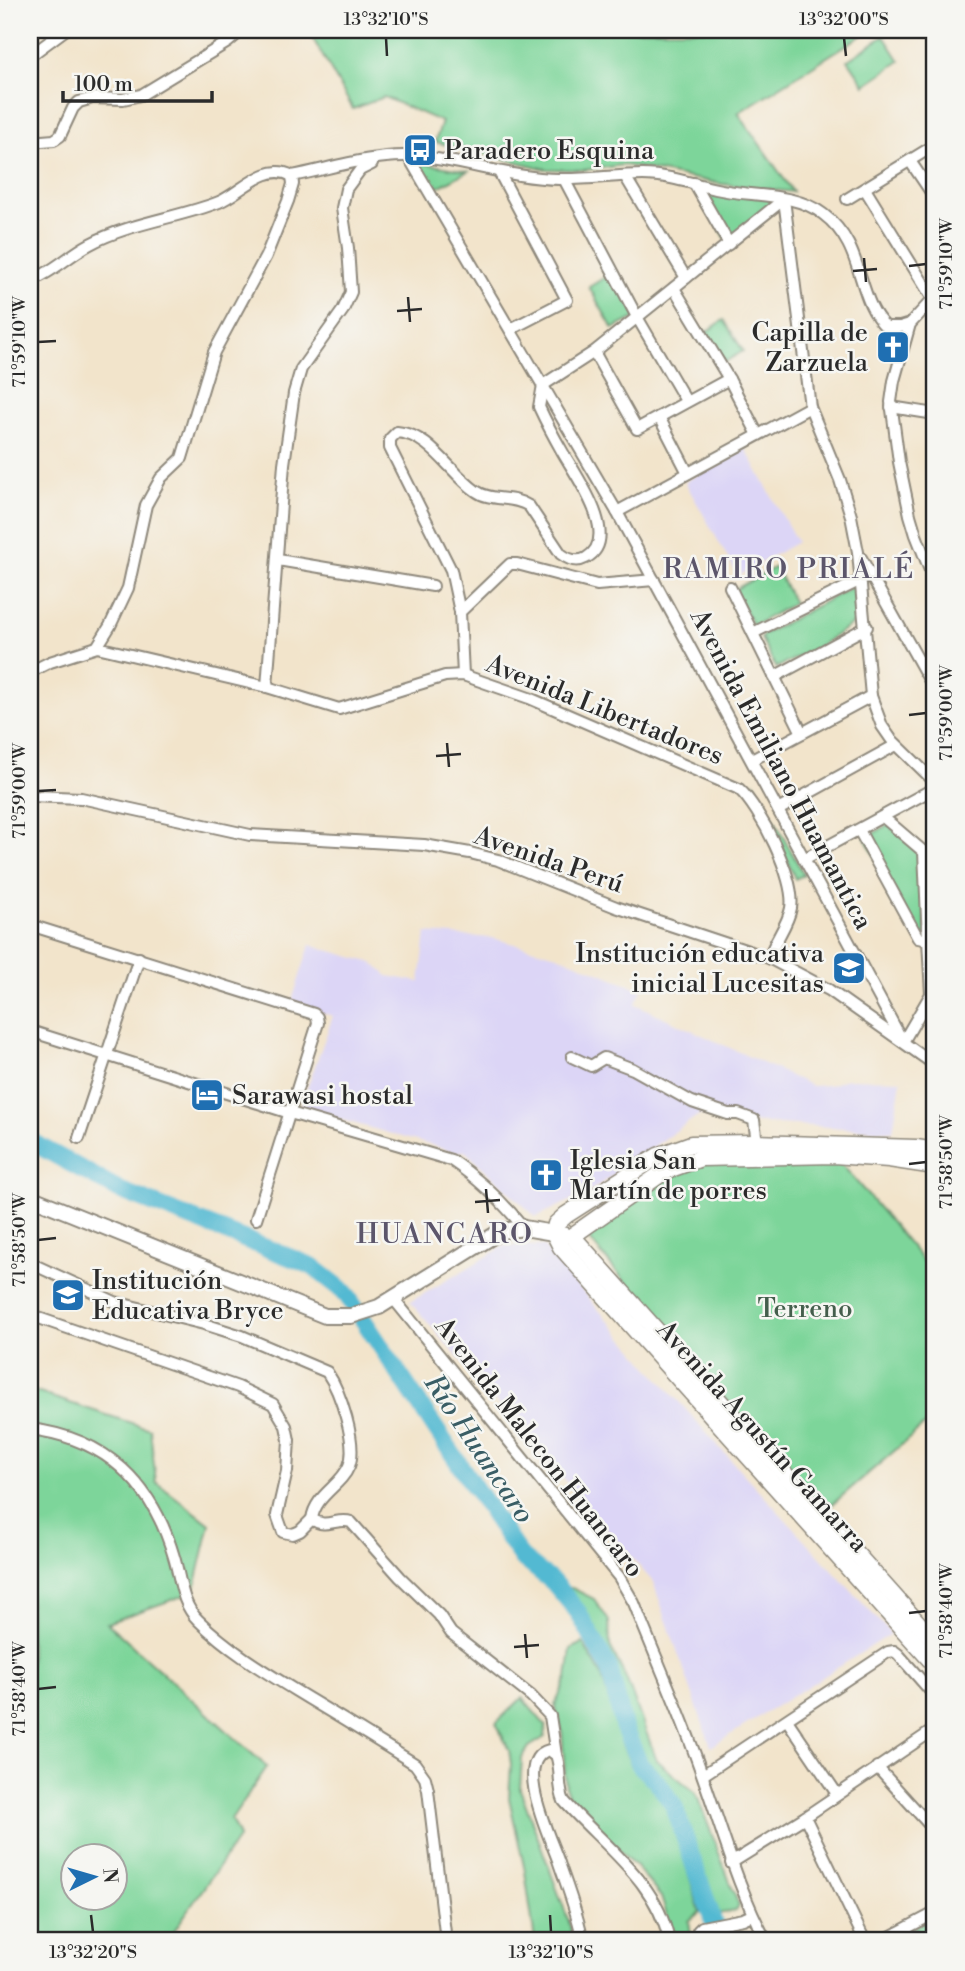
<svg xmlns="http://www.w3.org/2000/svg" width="965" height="1971" font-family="'Libre Bodoni',serif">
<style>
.built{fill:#dcd5f6}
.green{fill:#7dd59a;stroke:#548062;stroke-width:2;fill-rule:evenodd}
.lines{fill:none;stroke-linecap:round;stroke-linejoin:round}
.river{stroke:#53b9d2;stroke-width:18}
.minor-casing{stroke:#8e887b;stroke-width:14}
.major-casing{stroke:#8e887b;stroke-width:18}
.highway-casing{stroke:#8e887b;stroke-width:19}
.minor{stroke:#fff;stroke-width:10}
.major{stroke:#fff;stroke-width:14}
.highway{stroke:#fff;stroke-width:16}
.ticks{fill:none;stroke:#2b2b2b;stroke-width:2.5}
.labels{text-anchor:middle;stroke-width:5;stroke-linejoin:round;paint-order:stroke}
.poi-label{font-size:26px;fill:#2b2b2b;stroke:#f6f6f2;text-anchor:start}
.street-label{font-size:26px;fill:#2b2b2b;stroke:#f6f6f2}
.park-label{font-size:26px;fill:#445e4c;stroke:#f6f6f2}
.neighbourhood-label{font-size:28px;letter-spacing:2px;fill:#5c566b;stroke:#f6f6f2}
.water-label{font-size:28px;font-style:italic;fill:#395d65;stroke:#f6f6f2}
.neatline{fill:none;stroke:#2b2b2b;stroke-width:2.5}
.ticks-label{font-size:18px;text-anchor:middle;fill:#2b2b2b}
</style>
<rect width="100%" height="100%" fill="#f6f6f2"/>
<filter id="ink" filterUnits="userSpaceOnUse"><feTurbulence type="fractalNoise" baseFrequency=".0143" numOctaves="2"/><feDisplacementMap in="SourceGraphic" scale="14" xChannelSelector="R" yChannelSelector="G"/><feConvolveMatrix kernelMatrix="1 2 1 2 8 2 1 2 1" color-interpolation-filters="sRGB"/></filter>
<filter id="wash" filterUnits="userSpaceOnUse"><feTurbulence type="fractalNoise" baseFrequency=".00686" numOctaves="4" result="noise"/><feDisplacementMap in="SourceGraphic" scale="28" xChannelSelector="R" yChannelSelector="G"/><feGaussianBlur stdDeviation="1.57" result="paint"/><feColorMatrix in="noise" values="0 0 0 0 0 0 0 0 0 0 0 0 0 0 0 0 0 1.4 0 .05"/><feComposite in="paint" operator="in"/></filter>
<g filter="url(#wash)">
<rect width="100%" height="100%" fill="#f2e4cb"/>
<!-- built -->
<g class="built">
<path d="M745 448 797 542 738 576 685 482Z"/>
<path d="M426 933 492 938 557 955 642 990 635 1004 812 1086 829 1085 847 1079 901 1080 893 1131 716 1120 700 1114 589 1192 536 1217 465 1151 455 1152 300 1108 333 1016 291 1004 310 945 373 963 388 976 420 982Z"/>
<path d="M505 1246H543L717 1445 891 1634 711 1747 653 1582 410 1302Z"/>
</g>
<!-- green -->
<g class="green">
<path d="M308 30H870L738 113 793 192 722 184 624 165 585 170 546 169 435 142 442 122 384 97 353 109Z"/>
<path d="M884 36 900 61 865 85 848 60Z"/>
<path d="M416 162 468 171 435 189Z"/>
<path d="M694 183 784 199 729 244Z"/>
<path d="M612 273 637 317 613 329 589 287Z"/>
<path d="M724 320 743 351 725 362 706 332Z"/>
<path d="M775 567 794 603 753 626 734 590Z"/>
<path d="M854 586 857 621 815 649 776 668 761 638 764 634Z"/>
<path d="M754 782 804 875 795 879 766 811 748 786Z"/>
<path d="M890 824 922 856 926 935 918 936 865 838Z"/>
<path d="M834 1155 935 1275V1416L821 1514 588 1238 668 1169 711 1157Z"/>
<path d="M30 1390 150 1429 156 1482 210 1524 194 1592 107 1623 267 1767 231 1820 239 1837 171 1935 172 1941H30ZM74 1856H116V1898H74Z"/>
<path d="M563 1588H572L594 1599 609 1621 610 1646 626 1678 657 1761 696 1793 739 1906 736 1911 717 1914 677 1797 645 1763 630 1735 609 1656 582 1610Z"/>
<path d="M583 1643 601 1674 623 1746 631 1765 652 1786 669 1808 700 1912 689 1921 692 1941H675L661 1897 637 1868 572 1804 566 1789 562 1731 555 1705 567 1678 571 1649Z"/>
<path d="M522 1698 546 1726 545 1737 529 1747 522 1758 520 1789 569 1922 573 1941H535L525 1871 509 1798 511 1764 509 1750 496 1723Z"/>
<path d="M935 1915V1941H892Z"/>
</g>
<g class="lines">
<!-- river -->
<path class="river" d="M30 1141 119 1190 312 1266 344 1291 521 1557 553 1582 578 1612 609 1668 624 1728 640 1765 659 1784 674 1806 720 1941"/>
</g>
</g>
<g filter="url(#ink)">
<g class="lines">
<!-- minor casing -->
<g class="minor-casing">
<g id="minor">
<path d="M30 56 65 30"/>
<path d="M30 142 54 140 60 136 73 108 79 102 93 98 123 99 141 95 228 42 242 30"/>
<path d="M408 156 617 512 903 1042"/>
<path d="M910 161 935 198"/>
<path d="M499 172 567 300 511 329"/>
<path d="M625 176 686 278"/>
<path d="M564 179 637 317 686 401"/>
<path d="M694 183 729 244"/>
<path d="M865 189 933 299"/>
<path d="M784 199 810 407 840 480 851 516 858 552 871 696 882 726 891 739 935 782"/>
<path d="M847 199 935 145"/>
<path d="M30 281C52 273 69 255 90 244 129 223 178 218 219 202 241 193 266 161 292 176 328 169 371 155 407 156 458 158 507 178 559 179 587 180 615 175 643 175 668 175 693 184 716 189 750 197 794 192 823 214 866 246 855 298 886 327H900L910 324"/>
<path d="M674 288 729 379 758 435"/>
<path d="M935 297 910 324 894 381 891 402 899 462 910 515 916 535 935 583"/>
<path d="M594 352 637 429 729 379"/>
<path d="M891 407 935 414"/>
<path d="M659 417 688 473"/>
<path d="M617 512 810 407"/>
<path d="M861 558 935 690"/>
<path d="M278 560 433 586"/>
<path d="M730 587 802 733"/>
<path d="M460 612 510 564H517L597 585 654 580"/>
<path d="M753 633 861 580"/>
<path d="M97 647 110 626 128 588 146 505 161 478 182 458 214 352 266 256 288 201 293 184 292 176"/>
<path d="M30 672 50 662 97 647 267 687 339 709 445 676 463 675 529 698 739 789C760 808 796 879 791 908 788 925 774 941 769 958"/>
<path d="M463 675 460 612 451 570 390 448V439L397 432C430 434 450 473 476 491 491 502 513 495 529 506L561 554C569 560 577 563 586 558 623 538 574 473 562 451 554 437 546 422 539 407L543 385 594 352 784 199"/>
<path d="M774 677 867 627"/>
<path d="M267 687 284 464 294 393 301 369 343 310 351 292 348 248 342 208 346 189 360 170 372 164"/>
<path d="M752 760 871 696"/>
<path d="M30 796 81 798 250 835 424 845 470 853 498 860 616 907 769 958 829 990 935 1065"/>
<path d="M778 810 896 745"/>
<path d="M859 830 918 938 928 940 924 852 883 817"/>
<path d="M804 859 935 788"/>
<path d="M30 925 314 1014 317 1017 318 1023 256 1219"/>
<path d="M30 1031 290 1113 451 1160C479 1179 502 1201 524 1228"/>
<path d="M903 1042 931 994 928 940"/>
<path d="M572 1057 591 1066 604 1058 633 1069 692 1102 728 1114H738L754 1120 757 1143"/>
<path d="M79 1138 139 958"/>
<path d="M30 1263 115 1302 204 1324 242 1336 327 1372C340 1391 358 1444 349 1466 341 1486 315 1495 312 1519 326 1530 337 1517 351 1522L400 1577 439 1615 451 1633 531 1696 550 1716 556 1755"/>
<path d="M393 1298 619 1577 634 1603C657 1661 683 1718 703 1777 723 1833 738 1888 766 1941"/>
<path d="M30 1315 238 1387 273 1404 286 1426 289 1440 287 1471 277 1515 283 1532 293 1534 300 1531 312 1519"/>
<path d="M30 1429C106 1438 153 1484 174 1557 181 1580 181 1603 198 1620 231 1653 272 1676 311 1700 346 1721 380 1742 415 1764L425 1778 428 1790 446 1941"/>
<path d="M787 1720 837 1794"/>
<path d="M877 1767 935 1831"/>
<path d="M703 1775 888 1652 894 1651 898 1654 935 1696"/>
<path d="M805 1817 865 1941"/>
<path d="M731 1863 805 1817 935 1729"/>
<path d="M583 1941C578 1915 568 1889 559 1863 552 1841 511 1760 549 1750L556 1755C562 1770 557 1786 564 1801 603 1845 657 1881 669 1941"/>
<path d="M697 1941 698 1931 702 1927 743 1919 752 1915"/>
<path d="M882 1941 935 1913"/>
</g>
</g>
<!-- major casing -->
<g class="major-casing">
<path id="major" d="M30 1197 325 1316H351L379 1307 501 1231 524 1228 565 1235"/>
</g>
<!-- highway casing -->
<g class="highway-casing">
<g id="highway">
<path d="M935 1151 916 1148 754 1143 691 1144 658 1156 566 1215 556 1224 554 1233 561 1247 935 1665"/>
<path d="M935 1166 889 1159 834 1155 701 1158 665 1171 572 1236 935 1642"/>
</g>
</g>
<!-- minor -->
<use href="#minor" class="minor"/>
<!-- major -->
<use href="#major" class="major"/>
<!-- highway -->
<use href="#highway" class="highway"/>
</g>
</g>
<!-- ticks -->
<path class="ticks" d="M386 38 387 56M844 38 846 56M864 258 866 282M909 266 926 264M853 271 877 269M408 297 410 322M397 311 422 309M38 342 56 341M909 715 926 713M447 743 449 767M436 756 461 754M38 791 56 790M909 1164 926 1162M486 1189 488 1213M475 1202 500 1200M38 1240 56 1238M909 1613 926 1611M525 1634 527 1658M514 1647 539 1645M38 1689 56 1687M91 1915 93 1932M550 1915 551 1932"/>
<!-- icons -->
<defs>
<g id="bus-square" transform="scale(1.75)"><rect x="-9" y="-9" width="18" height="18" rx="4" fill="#1f6fb2" stroke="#f6f6f2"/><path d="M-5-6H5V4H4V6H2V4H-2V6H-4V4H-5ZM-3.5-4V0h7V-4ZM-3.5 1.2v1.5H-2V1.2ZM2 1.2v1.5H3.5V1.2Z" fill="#fff"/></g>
<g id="church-square" transform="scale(1.75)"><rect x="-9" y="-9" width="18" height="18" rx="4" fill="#1f6fb2" stroke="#f6f6f2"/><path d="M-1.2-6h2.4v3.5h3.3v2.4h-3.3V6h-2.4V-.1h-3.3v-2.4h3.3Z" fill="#fff"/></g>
<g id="school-square" transform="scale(1.75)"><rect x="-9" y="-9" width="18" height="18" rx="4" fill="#1f6fb2" stroke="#f6f6f2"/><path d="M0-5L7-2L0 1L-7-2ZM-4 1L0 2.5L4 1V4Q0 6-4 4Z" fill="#fff"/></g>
<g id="hotel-square" transform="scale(1.75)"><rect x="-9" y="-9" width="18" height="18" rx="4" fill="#1f6fb2" stroke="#f6f6f2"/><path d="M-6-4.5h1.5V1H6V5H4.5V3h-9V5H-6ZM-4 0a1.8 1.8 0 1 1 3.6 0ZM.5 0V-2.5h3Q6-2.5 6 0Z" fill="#fff"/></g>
</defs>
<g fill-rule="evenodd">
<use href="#bus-square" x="420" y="150"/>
<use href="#church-square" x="893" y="347"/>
<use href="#school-square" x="849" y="968"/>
<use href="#hotel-square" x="207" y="1095"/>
<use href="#church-square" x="546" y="1175"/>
<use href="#school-square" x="68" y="1295"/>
</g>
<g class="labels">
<!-- poi labels -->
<g class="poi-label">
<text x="444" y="159">Paradero Esquina</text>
<text x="868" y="341" text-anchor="end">Capilla de<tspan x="868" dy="30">Zarzuela</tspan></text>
<text x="824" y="962" text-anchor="end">Institución educativa<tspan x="824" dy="30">inicial Lucesitas</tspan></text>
<text x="232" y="1104">Sarawasi hostal</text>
<text x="570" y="1169">Iglesia San<tspan x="570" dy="30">Martín de porres</tspan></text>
<text x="92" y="1289">Institución<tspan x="92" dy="30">Educativa Bryce</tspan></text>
</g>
<!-- street labels -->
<g class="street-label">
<text transform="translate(605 709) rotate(22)" y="9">Avenida Libertadores</text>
<text transform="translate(782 769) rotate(62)" y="9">Avenida Emiliano Huamantica</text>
<text transform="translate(549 859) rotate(19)" y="9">Avenida Perú</text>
<text transform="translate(763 1436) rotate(48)" y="9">Avenida Agustín Gamarra</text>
<text transform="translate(540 1447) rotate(52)" y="9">Avenida Malecon Huancaro</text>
</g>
<!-- park labels -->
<g class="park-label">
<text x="805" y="1317">Terreno</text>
</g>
<!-- neighbourhood labels -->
<g class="neighbourhood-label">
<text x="789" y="578">RAMIRO PRIALÉ</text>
<text x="445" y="1243">HUANCARO</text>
</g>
<!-- water labels -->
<g class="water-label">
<text transform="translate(480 1448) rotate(56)" y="10">Río Huancaro</text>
</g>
</g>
<!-- margin -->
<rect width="965" height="1971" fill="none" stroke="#f6f6f2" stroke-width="77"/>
<!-- north arrow -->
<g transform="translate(94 1877) rotate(85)"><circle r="33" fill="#f6f6f2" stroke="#a5a5a2" stroke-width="2"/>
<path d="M0-5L12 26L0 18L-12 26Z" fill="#1f6fb2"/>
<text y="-10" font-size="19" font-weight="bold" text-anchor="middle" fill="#2b2b2b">N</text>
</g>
<!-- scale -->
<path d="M63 91v10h149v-10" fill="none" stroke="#2b2b2b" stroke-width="3.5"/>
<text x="74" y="91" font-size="21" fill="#2b2b2b" stroke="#f6f6f2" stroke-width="5" paint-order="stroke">100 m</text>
<rect x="38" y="38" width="888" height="1894" class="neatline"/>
<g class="ticks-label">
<text x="386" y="25">13°32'10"S</text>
<text x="844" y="25">13°32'00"S</text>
<text transform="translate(946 264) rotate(-90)" y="6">71°59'10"W</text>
<text transform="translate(19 342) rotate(-90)" y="6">71°59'10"W</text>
<text transform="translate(946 713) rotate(-90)" y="6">71°59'00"W</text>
<text transform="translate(19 791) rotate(-90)" y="6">71°59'00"W</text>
<text transform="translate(946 1162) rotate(-90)" y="6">71°58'50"W</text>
<text transform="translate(19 1240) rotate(-90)" y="6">71°58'50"W</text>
<text transform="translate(946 1611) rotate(-90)" y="6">71°58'40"W</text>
<text transform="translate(19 1689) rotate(-90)" y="6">71°58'40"W</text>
<text x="93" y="1958">13°32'20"S</text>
<text x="551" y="1958">13°32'10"S</text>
</g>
</svg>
